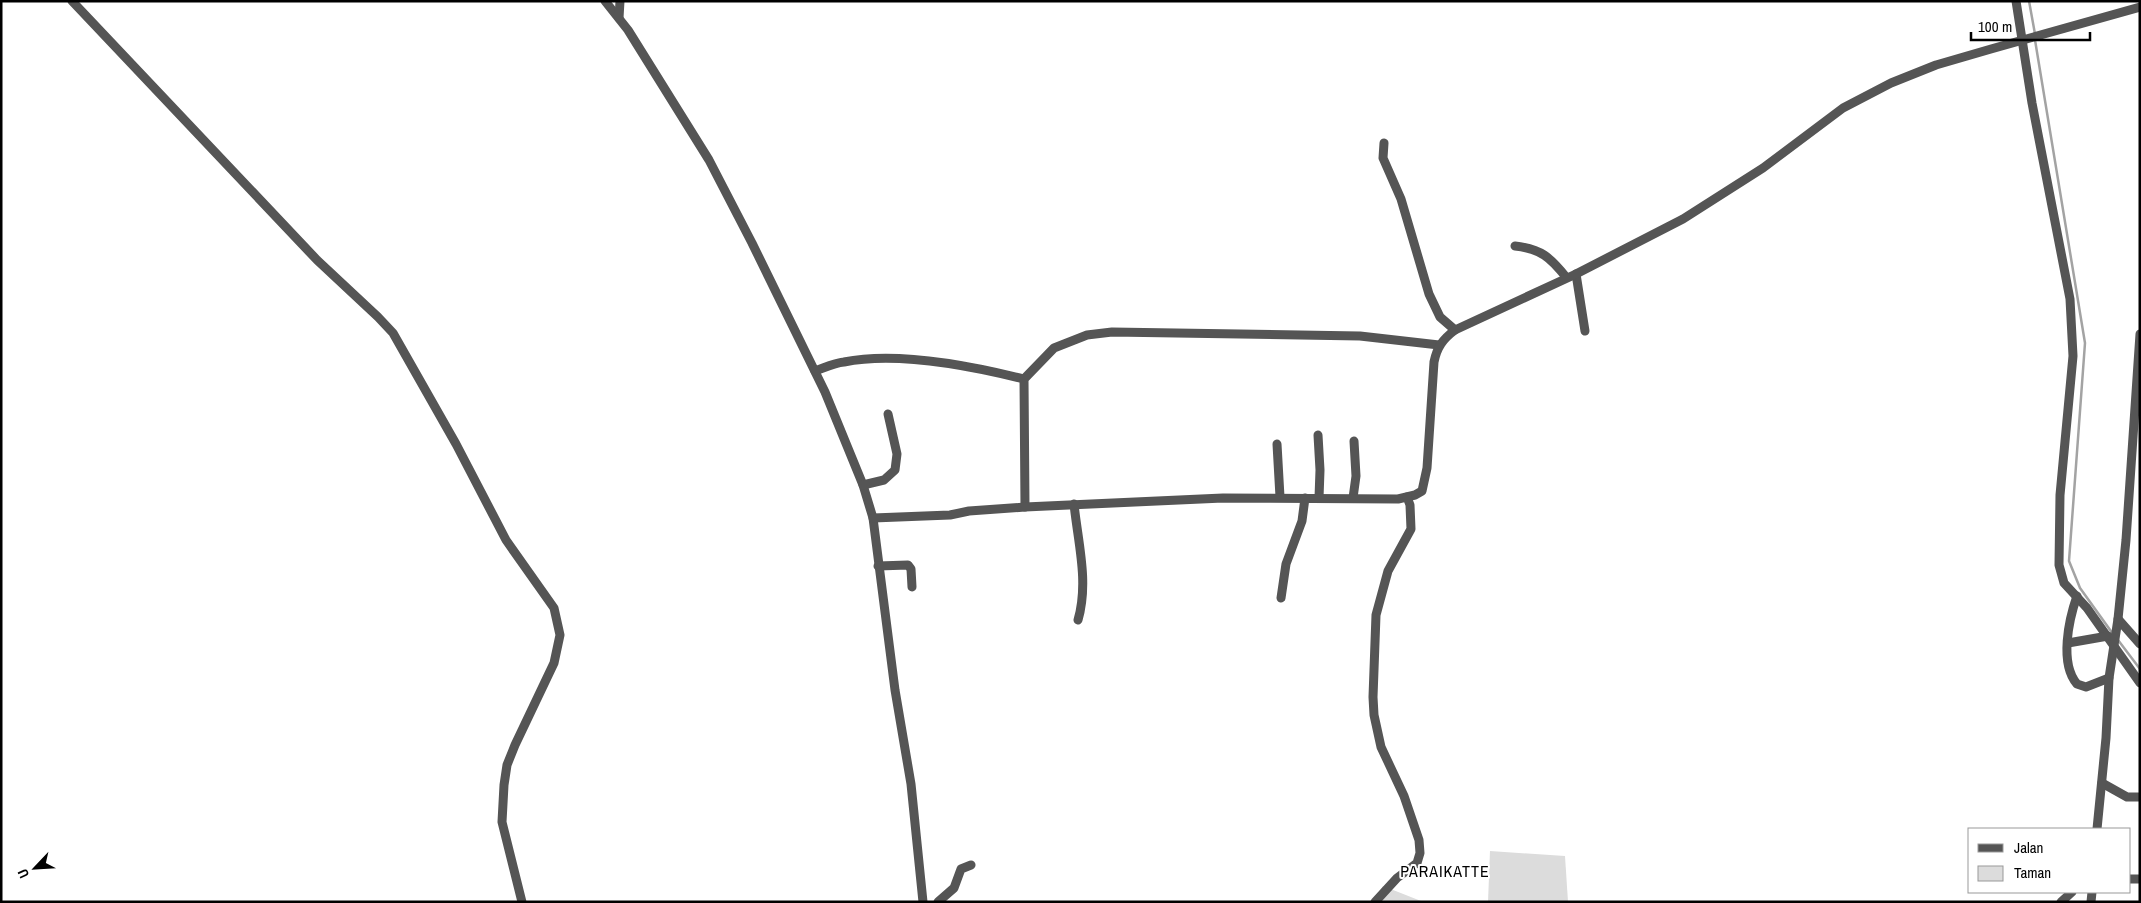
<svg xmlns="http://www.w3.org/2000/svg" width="2141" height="903" font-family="'Archivo Narrow',sans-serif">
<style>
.green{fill:#dcdcdc}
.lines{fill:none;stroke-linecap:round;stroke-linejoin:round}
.stream{stroke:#a3a3a3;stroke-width:2.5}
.street{stroke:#555;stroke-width:9}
.labels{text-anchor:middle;stroke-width:4;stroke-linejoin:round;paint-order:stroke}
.quarter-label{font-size:16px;letter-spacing:1px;fill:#000;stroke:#fff}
</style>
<rect width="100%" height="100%" fill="#fff"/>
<!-- green -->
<g class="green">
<path d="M1490 851 1565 856 1568 902H1488Z"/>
<path d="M1383 886 1421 901 1429 902H1374Z"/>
</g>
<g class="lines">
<!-- stream -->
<g class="stream">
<path d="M2029 1 2035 34"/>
<path d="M2035 40 2085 343 2069 561 2080 588 2113 634"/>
<path d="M2118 640 2140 669"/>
</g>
<!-- street -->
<g class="street">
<path d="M72 1 317 260 378 317 393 333 456 444 506 540 554 608 560 635 554 663 515 745 507 765 504 785 502 822 522 902"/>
<path d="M605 1 628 30 709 160 752 243 825 392 863 485 873 518 895 690 911 784 923 902"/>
<path d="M2016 1 2032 103 2070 299 2073 356 2060 495 2059 565 2064 583 2087 608 2140 683"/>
<path d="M619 18 620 1"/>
<path d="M1384 143 1383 158 1401 199 1429 294 1440 317 1455 330"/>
<path d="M1515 246C1541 249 1550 257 1566 277"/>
<path d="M1576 274 1585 331"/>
<path d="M815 371C824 368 834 363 844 362 897 351 972 366 1024 379"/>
<path d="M1318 435 1320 470 1319 498"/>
<path d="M1277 444 1280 497"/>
<path d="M863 485 884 480 895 470 897 454 888 414"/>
<path d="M1353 498 1356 476 1354 441"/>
<path d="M1074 504C1078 543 1089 582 1078 620"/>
<path d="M1025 507 1024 379 1054 348 1087 335 1112 332 1360 336 1439 345"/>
<path d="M873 518 950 515 969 511 1025 507 1223 498 1398 499 1415 495 1422 491 1427 468 1434 362C1437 347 1443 339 1455 330L1576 274 1683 219 1763 168 1843 108 1891 83 1936 65 1991 49 2140 7"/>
<path d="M878 566 908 565 911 569 912 587"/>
<path d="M2077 596C2069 619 2059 663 2077 684L2086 687 2109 678"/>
<path d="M1281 598 1286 564 1302 521 1305 498"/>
<path d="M2118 619 2140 644"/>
<path d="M2068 643 2108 636"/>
<path d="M2102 783 2127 797H2140"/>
<path d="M2097 829 2106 738 2109 678 2118 619 2126 540 2140 334"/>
<path d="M2130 879H2140"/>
<path d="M938 902 954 888 961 869 971 865"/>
<path d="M1375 902 1397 878 1417 863 1420 853 1419 840 1404 796 1381 747 1374 715 1373 697 1376 615 1388 571 1411 529 1410 505 1407 497"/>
<path d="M2061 902 2072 892"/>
<path d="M2091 902 2092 892"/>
</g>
</g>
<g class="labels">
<!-- quarter labels -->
<g class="quarter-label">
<text x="1445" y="877">PARAIKATTE</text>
</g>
</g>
<!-- border -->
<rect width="2141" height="903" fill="none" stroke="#000000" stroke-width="5"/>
<!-- legend -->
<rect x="1968" y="828" width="162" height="65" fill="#ffffff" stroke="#999999"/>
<rect x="1978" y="844" width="25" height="8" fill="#555555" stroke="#999999"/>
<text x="2014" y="853" font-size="15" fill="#000000">Jalan</text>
<rect x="1978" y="866" width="25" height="15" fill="#dcdcdc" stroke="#999999"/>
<text x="2014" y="878" font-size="15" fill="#000000">Taman</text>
<!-- north arrow -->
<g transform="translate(35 868) rotate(245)" stroke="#ffffff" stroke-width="4" paint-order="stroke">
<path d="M0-4L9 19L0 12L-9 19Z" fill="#000000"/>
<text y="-8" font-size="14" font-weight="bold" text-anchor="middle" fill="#000000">U</text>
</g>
<!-- scale -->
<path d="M1971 32v8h119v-8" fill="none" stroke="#000000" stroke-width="2.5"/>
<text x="1978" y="32" font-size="15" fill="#000000" stroke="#ffffff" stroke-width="4" paint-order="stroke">100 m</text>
</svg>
